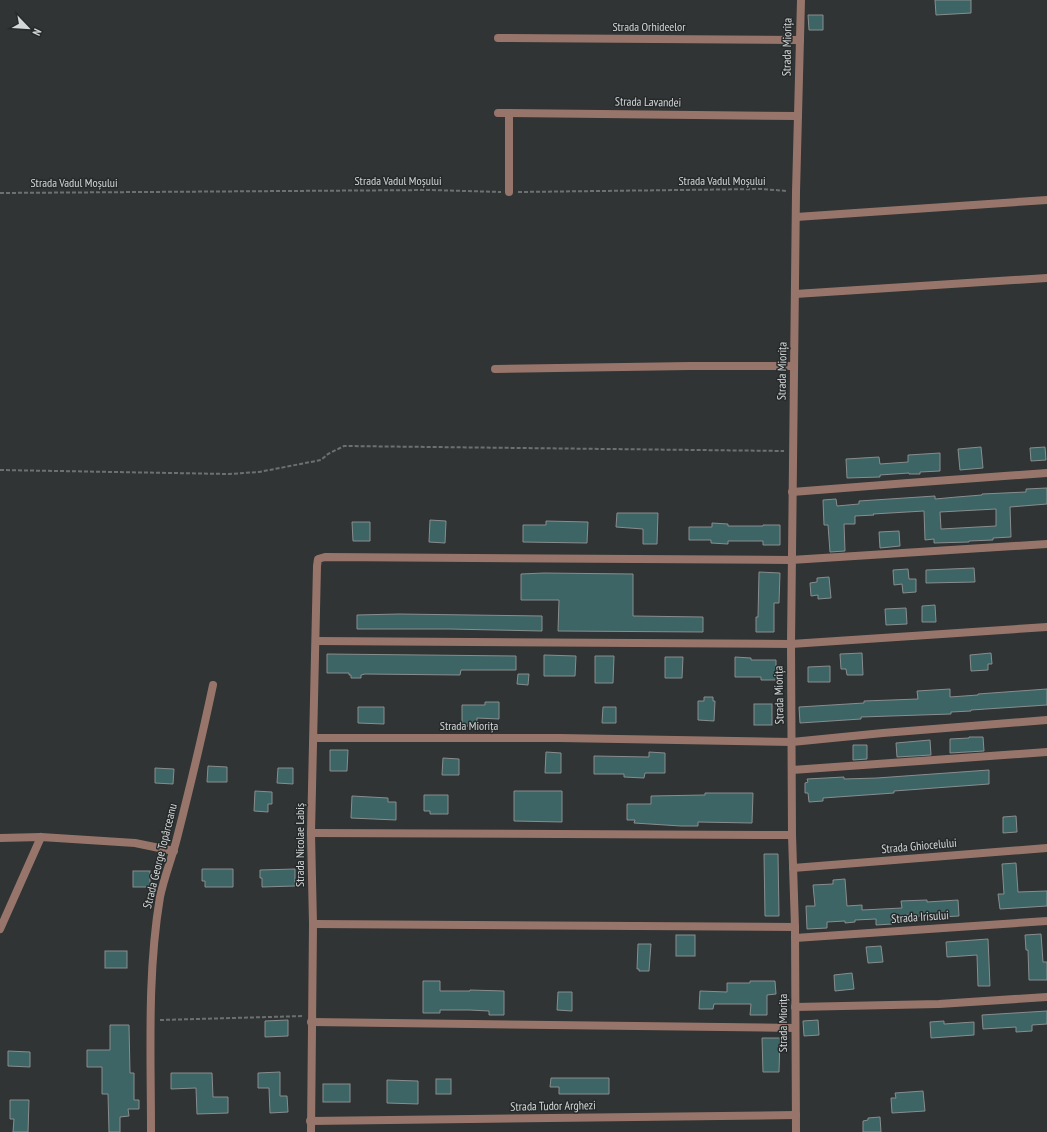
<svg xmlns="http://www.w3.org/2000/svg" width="1047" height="1132" font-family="'PT Sans Narrow',sans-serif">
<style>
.building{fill:#3e6565;stroke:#888d8d;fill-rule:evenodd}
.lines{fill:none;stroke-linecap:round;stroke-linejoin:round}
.path{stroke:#6c7070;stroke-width:2;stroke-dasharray:4 2;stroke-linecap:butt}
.street{stroke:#98756b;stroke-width:8}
.labels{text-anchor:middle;stroke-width:3;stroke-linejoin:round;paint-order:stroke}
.street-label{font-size:12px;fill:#d4d7d7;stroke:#262a2a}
</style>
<rect width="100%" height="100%" fill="#303434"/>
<!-- building -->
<g class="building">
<path d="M935 0H971V13L936 15Z"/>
<path d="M808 15H823V30H809Z"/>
<path d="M981 447 983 468 960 470 958 449Z"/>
<path d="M1045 447 1046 460 1031 461 1030 448Z"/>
<path d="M940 453V471L920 472V474H909V473L880 475V477L847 478 846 459 879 457 880 464 908 462V455Z"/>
<path d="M1047 488V504L1010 507 1011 537 993 538V540L969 541V542L934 543V539L925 540 924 511 873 514 874 515 855 516V524H844L845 551 830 552 828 525H824L823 500 836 499 837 506 859 504V501L935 496V499L957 497 982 495V494L1026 492V489ZM996 509V526L941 529 940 512Z"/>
<path d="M617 513H658L657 544H643V529L616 527Z"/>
<path d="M430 520 446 521 445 543 429 542Z"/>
<path d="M546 521 588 522 587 543 523 542V525H546Z"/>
<path d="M352 522H370V541H353Z"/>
<path d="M712 523 728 524V526H763V525H780V545H763V541H728V544L711 543V540H689V527H712Z"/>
<path d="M899 531 900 546 880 548 879 532Z"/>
<path d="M974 568 975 582 926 583V570Z"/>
<path d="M908 569 909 579H916V592L903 593 902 584 894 585 893 570Z"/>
<path d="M759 572 780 573 779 603H774V632H756V617H758Z"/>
<path d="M544 573 633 574V616L703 617V632L558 631 559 600H521V574Z"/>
<path d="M829 577 831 598 818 599V595L811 596 810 583 817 582V578Z"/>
<path d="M935 605 936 622H922V606Z"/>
<path d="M906 608 907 624 886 625 885 609Z"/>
<path d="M399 614 542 616V631L449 629H357V615Z"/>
<path d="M862 653 863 675H847L846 669H841L840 654Z"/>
<path d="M991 653 992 664H988V670L971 671 970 655Z"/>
<path d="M327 654 516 656V670H461L460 675 365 674 361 675V678H351V675H349V673H327Z"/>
<path d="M544 655 576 656 575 676H544Z"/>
<path d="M595 656H614L613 683H595Z"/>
<path d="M665 657H683L682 678H665Z"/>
<path d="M735 657 751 658V660H776V680H761V677H735Z"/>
<path d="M830 666V682H808V667Z"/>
<path d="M518 674H529L528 685 517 684Z"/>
<path d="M950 689V697L978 695V694L1047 689V705L971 710V711L951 712V714L861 717V719L800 723 799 707 864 703V701L918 699 917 691Z"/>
<path d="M704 697H713V701H715L714 721 698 720V701H704Z"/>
<path d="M485 702H499V719L477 718V726H462V705H485Z"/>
<rect x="754" y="704" width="18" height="21"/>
<path d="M358 707H384V724L358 723Z"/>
<path d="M603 707H616V723H602Z"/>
<path d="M969 737H983L984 751 950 753V739L969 738Z"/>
<path d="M930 740 931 755 897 757 896 743Z"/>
<path d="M853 745H867V759L853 760Z"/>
<path d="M330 750H348L347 771H330Z"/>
<path d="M546 752 561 753V773H545Z"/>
<path d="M649 752 665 753V773H645L644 778 624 777V774H594V756L649 757Z"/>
<path d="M443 758 459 759V775H442Z"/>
<path d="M208 766 227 767V782H207Z"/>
<path d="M155 768 174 769 173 784 155 783Z"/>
<path d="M278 768H293V784L277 783Z"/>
<path d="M989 770V784L894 791V793L823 798V801L809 802 808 793H805V783L808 782 807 779 844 777V779L877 778Z"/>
<path d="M255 791 272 792V804H268V812L254 811Z"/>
<path d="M514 791H562V822L514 821Z"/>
<path d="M705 793H753L752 823 698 822V826H681L634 823 635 820H627V804H651V796L705 795Z"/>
<path d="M424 795H448V814H430V811H424Z"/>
<path d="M352 796 388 798V802H396V820L351 818Z"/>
<path d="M1016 816 1017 832 1003 833V817Z"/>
<path d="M764 854H778L779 916H765Z"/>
<path d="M1016 863 1018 892 1047 891V906L1000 909 998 894H1004L1002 864Z"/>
<path d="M202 869H233V887H205V881H202Z"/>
<path d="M295 869V886L262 887V878H260V870Z"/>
<rect x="133" y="871" width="17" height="16"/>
<path d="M845 879 847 906 862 905V910L902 908 901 901 927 900V902L958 900 959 916 941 917V914L919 915V917H909V915L892 917V924L876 925V919L855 920V922L845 923V921L827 922V928L807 929 806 906H815L813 885 833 884V880Z"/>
<path d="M1041 934 1043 962H1047V980H1029L1028 950H1026L1025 935Z"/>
<rect x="676" y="935" width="19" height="21"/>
<path d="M988 939 990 986H978L977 955 947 957 946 942Z"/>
<path d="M638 944H651L649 971H639V969H637Z"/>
<path d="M881 946 883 962 868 963 866 947Z"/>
<rect x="105" y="951" width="22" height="17"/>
<path d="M852 973 854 989 835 991 834 975Z"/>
<path d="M423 981H440V991H470V990L504 991V1015H489V1011L469 1010H440V1013H423Z"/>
<path d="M750 981H775L776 994 767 995V1015H750L751 1004H714L713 1009H699L700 991 727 992V983H750Z"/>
<path d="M558 992H572V1011L557 1010Z"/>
<path d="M1047 1011V1024L1032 1025V1031L1016 1032V1027L983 1029 982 1015Z"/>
<path d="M288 1020V1036L265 1037V1021Z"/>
<path d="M818 1020 819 1035 804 1036 803 1021Z"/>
<path d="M944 1021V1024L974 1022V1035L931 1038 930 1022Z"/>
<path d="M110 1025H129L130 1073H134V1100H139V1109H128L129 1116 120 1117V1132H109L108 1094H102V1067H87V1050H110Z"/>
<path d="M762 1038H780L779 1072H763Z"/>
<path d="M8 1051 30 1052V1067L8 1066Z"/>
<path d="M280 1072V1096H287L288 1112 270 1113 269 1088H258V1073Z"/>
<path d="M171 1073H212L213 1097H228V1113L197 1114 196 1088 171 1089Z"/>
<path d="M551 1078H609V1094H559V1087H550Z"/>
<rect x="436" y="1079" width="15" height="15"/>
<path d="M387 1080 418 1081V1104L387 1103Z"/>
<rect x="323" y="1084" width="27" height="18"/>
<path d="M923 1091 925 1111 892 1113 891 1098H896L895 1093Z"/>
<path d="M10 1100H29L28 1132H13L14 1119H10Z"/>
<path d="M880 1117 881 1132H863V1121L868 1120V1118Z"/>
</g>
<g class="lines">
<!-- path -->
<g class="path">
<path d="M518 192 762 189 787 191"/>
<path d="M0 193 430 190 501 192"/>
<path d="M0 470 229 474 259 472 321 460 328 454 344 446 784 451"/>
<path d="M160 1020 304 1016"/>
</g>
<!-- street -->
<g class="street">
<path d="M498 38 800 40"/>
<path d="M498 113 798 116"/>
<path d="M509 192V113"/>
<path d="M796 217 1047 200"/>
<path d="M795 294 1047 278"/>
<path d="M495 369 690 366H794"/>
<path d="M792 492 908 483 1047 473"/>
<path d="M316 641 791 644 1047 627"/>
<path d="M314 738H560L792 742 883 733 1047 720"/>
<path d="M792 770 1047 752"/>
<path d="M311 833 792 835"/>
<path d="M0 838 41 837 135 843 174 851"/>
<path d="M793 868 1047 848"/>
<path d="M313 924 795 927"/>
<path d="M0 929 41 837"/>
<path d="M795 938 1047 921"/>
<path d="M795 1007 939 1004 1047 997"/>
<path d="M311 1022 795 1028"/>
<path d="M310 1121 796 1115"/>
<path d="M151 1132C151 1054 147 974 160 897 164 877 172 858 177 838 190 787 202 737 213 685"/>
<path d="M311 1132 313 924 311 833 317 566 318 559 325 557 791 560 1047 544"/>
<path d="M796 1132 795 927 792 835 791 644 796 192 801 0"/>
</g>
</g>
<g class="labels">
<!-- street labels -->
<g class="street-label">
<text x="649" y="31">Strada Orhideelor</text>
<text transform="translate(787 47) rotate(-89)" y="4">Strada Miorița</text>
<text transform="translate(648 102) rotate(1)" y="4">Strada Lavandei</text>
<text x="398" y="185">Strada Vadul Moșului</text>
<text x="722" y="185">Strada Vadul Moșului</text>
<text x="74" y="187">Strada Vadul Moșului</text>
<text transform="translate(782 371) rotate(-89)" y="4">Strada Miorița</text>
<text transform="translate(779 695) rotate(-91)" y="4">Strada Miorița</text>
<text x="469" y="730">Strada Miorița</text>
<text transform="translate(300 845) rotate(-90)" y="4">Strada Nicolae Labiș</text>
<text transform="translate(919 846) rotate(-5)" y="4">Strada Ghiocelului</text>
<text transform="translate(160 856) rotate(-76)" y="4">Strada George Topârceanu</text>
<text transform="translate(920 917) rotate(-4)" y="4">Strada Irisului</text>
<text transform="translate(783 1023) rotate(-90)" y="4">Strada Miorița</text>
<text transform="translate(553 1106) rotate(-1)" y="4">Strada Tudor Arghezi</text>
</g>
</g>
<!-- north arrow -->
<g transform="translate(28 28) rotate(115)" stroke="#262a2a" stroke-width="3" paint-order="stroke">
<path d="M0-3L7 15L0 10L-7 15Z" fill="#d4d7d7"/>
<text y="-6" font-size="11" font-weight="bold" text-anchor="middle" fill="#d4d7d7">N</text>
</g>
</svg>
